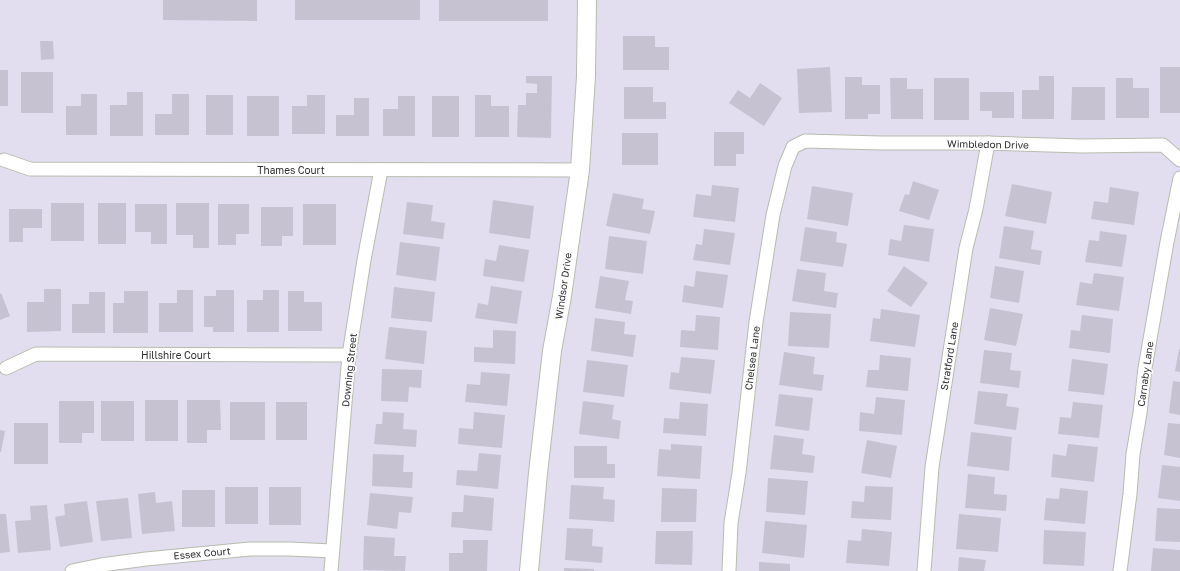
<svg xmlns="http://www.w3.org/2000/svg" width="1180" height="571" font-family="'Golos Text',sans-serif">
<style>
.building{fill:#c7c2d2}
.lines{fill:none;stroke-linecap:round;stroke-linejoin:round}
.street-casing{stroke:#b6bdae;stroke-width:15}
.secondary-casing{stroke:#b6bdae;stroke-width:20}
.street{stroke:#fff;stroke-width:13}
.secondary{stroke:#fff;stroke-width:18}
.labels{text-anchor:middle;stroke-width:3.5;stroke-linejoin:round;paint-order:stroke}
.street-label{font-size:10px;fill:#2d2d2d;stroke:#fff}
</style>
<rect width="100%" height="100%" fill="#e2deef"/>
<!-- building -->
<g class="building">
<path d="M163 0H257V21L163 20Z"/>
<rect x="295" y="0" width="125" height="20"/>
<rect x="439" y="0" width="109" height="21"/>
<path d="M623 36H655V47H669V70H623Z"/>
<path d="M40 41H53L54 59 41 60Z"/>
<path d="M830 67 832 112 799 113 797 69Z"/>
<rect x="1160" y="67" width="20" height="46"/>
<rect x="0" y="70" width="8" height="36"/>
<rect x="21" y="72" width="32" height="41"/>
<path d="M526 76H552L551 138 517 137 518 105H526V93H537V84L526 83Z"/>
<path d="M1039 76H1054V119H1022V90H1039Z"/>
<path d="M845 77H862V85H880V114H868V119H845Z"/>
<path d="M890 78H907V89H923V119H891Z"/>
<rect x="934" y="78" width="35" height="42"/>
<path d="M1116 78H1133V88H1149V118H1116Z"/>
<path d="M760 83 782 98 764 126 729 103 738 90 750 98Z"/>
<path d="M624 87H653V102H666V119H624Z"/>
<path d="M1072 87H1105V120H1071Z"/>
<path d="M127 92H143V136H110V105H127Z"/>
<path d="M980 92H1014V118H992V111H980Z"/>
<path d="M81 94H97V135H66V106H81Z"/>
<path d="M172 94H189V135H155V114H172Z"/>
<rect x="206" y="95" width="27" height="40"/>
<path d="M307 95H325V134H292V106H307Z"/>
<path d="M475 95H491V106H509V137H475Z"/>
<rect x="247" y="96" width="32" height="40"/>
<path d="M398 96H415V136H383V109H398Z"/>
<rect x="432" y="96" width="27" height="41"/>
<path d="M354 98H369V136H336V115H354Z"/>
<path d="M714 132H744V154H736V166H714Z"/>
<rect x="622" y="133" width="36" height="32"/>
<path d="M913 181 939 190 929 220 899 211 905 194 909 195Z"/>
<path d="M1012 184 1052 192 1046 224 1005 216Z"/>
<path d="M712 185 739 188 735 222 693 217 696 194 711 196Z"/>
<path d="M812 186 853 193 848 226 807 219Z"/>
<path d="M1110 187 1139 192 1134 225 1091 219 1094 201 1108 203Z"/>
<path d="M613 193 644 199 642 209 655 211 650 234 606 226Z"/>
<path d="M493 200 534 206 530 239 489 233Z"/>
<path d="M407 202 433 205 431 221 445 223 443 239 403 234Z"/>
<rect x="51" y="203" width="33" height="38"/>
<rect x="98" y="203" width="28" height="41"/>
<path d="M176 203H209V248H193V235H176Z"/>
<path d="M135 204H167V244H151V232H135Z"/>
<path d="M218 204H249V234H236V245H218Z"/>
<rect x="303" y="204" width="33" height="41"/>
<path d="M261 207H293V236H282V246H261Z"/>
<path d="M9 209H42V228H23V242H9Z"/>
<path d="M904 225 934 229 929 262 888 255 890 239 901 241Z"/>
<path d="M1004 226 1034 231 1031 249 1042 251 1040 265 999 258Z"/>
<path d="M805 227 837 232 836 242 847 244 843 267 800 261Z"/>
<path d="M704 229 735 233 730 265 693 260 696 244 702 245Z"/>
<path d="M1100 231 1127 235 1122 267 1085 262 1089 240 1099 241Z"/>
<path d="M609 236 647 241 643 274 605 269Z"/>
<path d="M400 242 440 247 436 281 396 275Z"/>
<path d="M499 245 529 250 524 282 483 276 485 259 496 261Z"/>
<path d="M904 266 928 283 911 307 887 291Z"/>
<path d="M995 266 1024 271 1019 303 990 298Z"/>
<path d="M797 269 826 273 824 291 838 293 836 308 792 301Z"/>
<path d="M696 271 728 275 723 308 682 302 684 285 694 287Z"/>
<path d="M1094 273 1124 277 1119 311 1076 305 1080 282 1092 284Z"/>
<path d="M600 276 629 281 625 300 633 301 631 314 595 308Z"/>
<path d="M491 286 522 291 517 324 475 318 478 303 488 305Z"/>
<path d="M394 287 435 292 432 322 391 318Z"/>
<path d="M44 289H61V331L27 332V302H44Z"/>
<path d="M177 290H193V332H159V303H177Z"/>
<path d="M216 290H234V332H213V327H204V296H216Z"/>
<path d="M263 290H279V332H247V300H263Z"/>
<path d="M124 291H148V333H113V303H124Z"/>
<path d="M288 291H304V302H322V331H288Z"/>
<path d="M89 292H105V333H72V304H89Z"/>
<path d="M1 293 10 316 0 320V294Z"/>
<path d="M990 308 1023 314 1016 346 984 340Z"/>
<path d="M881 309 920 315 915 347 870 341 873 318 880 319Z"/>
<path d="M790 312 831 314 829 348 788 346Z"/>
<path d="M696 315 720 317 718 350 680 347 681 330 695 331Z"/>
<path d="M1082 315 1113 319 1110 353 1069 348 1071 330 1080 331Z"/>
<path d="M595 318 625 322 624 334 636 335 633 357 591 351Z"/>
<path d="M389 327 427 331 424 364 385 359Z"/>
<path d="M493 330 516 331 515 364 474 362V347L493 348Z"/>
<path d="M1179 349H1180V372L1175 371Z"/>
<path d="M984 350 1012 353 1010 370 1021 371 1019 388 980 383Z"/>
<path d="M784 352 815 357 813 374 824 375 822 391 779 385Z"/>
<path d="M880 355 911 358 908 391 866 387 868 370H879Z"/>
<path d="M681 357 715 360 711 394 669 389 671 372 679 373Z"/>
<path d="M1072 359 1108 364 1104 395 1068 391Z"/>
<path d="M587 360 628 365 624 397 583 392Z"/>
<path d="M382 369 422 370 421 388 409 387 408 402 381 401Z"/>
<path d="M481 372 510 374 507 406 465 402 467 384 480 385Z"/>
<path d="M1173 381 1180 382V415L1169 413Z"/>
<path d="M978 391 1008 394 1006 406 1019 408 1016 430 974 424Z"/>
<path d="M779 394 813 398 809 431 775 426Z"/>
<path d="M876 397 905 400 902 435 859 431 860 412 874 414Z"/>
<rect x="145" y="400" width="33" height="41"/>
<path d="M187 400H220L221 430H207V443H187Z"/>
<path d="M59 401H94V433H82V443H59Z"/>
<rect x="101" y="401" width="33" height="40"/>
<path d="M583 401 614 405 612 419 621 421 619 439 579 434Z"/>
<rect x="230" y="402" width="35" height="38"/>
<rect x="276" y="402" width="31" height="38"/>
<path d="M680 402 708 404 706 436 663 433 664 418 679 419Z"/>
<path d="M1073 402 1103 405 1099 438 1058 434 1060 417 1071 418Z"/>
<path d="M383 412 404 413 403 429 417 430 416 447 374 444 376 424H382Z"/>
<path d="M474 412 505 415 502 448 458 444 459 428 473 429Z"/>
<rect x="14" y="423" width="34" height="41"/>
<path d="M1168 423 1180 424V458L1164 455Z"/>
<path d="M0 430 5 431 1 452H0Z"/>
<path d="M971 432 1012 437 1009 471 967 466Z"/>
<path d="M774 435 804 439 802 454 815 456 813 473 770 469Z"/>
<path d="M867 440 897 446 891 478 861 473Z"/>
<path d="M671 444 702 446 700 479 657 476 659 449 671 450Z"/>
<path d="M1068 444 1098 447 1094 482 1051 477 1053 454 1066 456Z"/>
<path d="M574 446H607V464H615V478H574Z"/>
<path d="M479 453 501 455 498 489 456 485 457 470 477 471Z"/>
<path d="M373 454 404 455 403 472H413L412 488 372 486Z"/>
<path d="M1162 465 1180 467V501L1158 498Z"/>
<path d="M968 474 995 477 994 494 1007 495 1006 511 965 508Z"/>
<path d="M768 478 808 481 805 515 766 512Z"/>
<path d="M571 485 604 487 603 499 615 500 614 522 569 519Z"/>
<path d="M865 486 893 487 891 520 851 518 852 501 864 502Z"/>
<rect x="225" y="487" width="33" height="37"/>
<rect x="269" y="487" width="32" height="38"/>
<path d="M662 488 697 489 696 522H661Z"/>
<path d="M1060 488 1088 491 1085 524 1044 520 1046 498 1059 499Z"/>
<rect x="182" y="490" width="33" height="37"/>
<path d="M155 492 156 503 172 501 175 531 142 534 138 494Z"/>
<path d="M370 493 413 497 411 513 399 512 397 529 367 525Z"/>
<path d="M464 495 494 498 492 531 451 527 452 512H463Z"/>
<path d="M128 498 132 538 101 541 96 501Z"/>
<path d="M87 501 93 542 60 547 55 517 65 515 64 504Z"/>
<path d="M47 505 51 550 18 553 15 521 31 520 30 506Z"/>
<path d="M1157 508 1180 509V542L1155 541Z"/>
<path d="M0 514H6L10 552 0 553Z"/>
<path d="M959 514 1001 518 998 552 956 549Z"/>
<path d="M765 521 807 525 804 558 762 553Z"/>
<path d="M567 528 593 529 592 546 603 547 602 563 565 560Z"/>
<path d="M862 529 892 532 889 566 846 563 848 540 861 541Z"/>
<path d="M1044 530 1086 532 1084 566 1043 564Z"/>
<path d="M656 531H693L692 565 655 564Z"/>
<path d="M364 536 395 538 394 556H406L405 571 363 570Z"/>
<path d="M463 540H488L487 571H449V553H463Z"/>
<path d="M1153 548 1180 550V571H1151Z"/>
<path d="M959 557 986 560 984 571H958Z"/>
<path d="M759 562 790 564V571H759Z"/>
<path d="M564 568 594 569V571H564Z"/>
</g>
<g class="lines">
<!-- street casing -->
<g class="street-casing">
<g id="street">
<path d="M4 160 30 169 580 170"/>
<path d="M6 368 36 354 349 355"/>
<path d="M72 571 101 565 146 559 250 549H290L332 551"/>
<path d="M331 571 349 355 364 260 381 170"/>
<path d="M729 571 731 523 739 473 756 322 773 215 785 166 793 147 805 141 881 143H988L1082 146 1163 145 1180 160"/>
<path d="M924 571 932 467 966 248 976 209 988 143"/>
<path d="M1120 571 1130 494 1133 454 1140 413 1145 368 1167 242 1180 178"/>
</g>
</g>
<!-- secondary casing -->
<g class="secondary-casing">
<path id="secondary" d="M529 571 538 473 552 351 562 296 580 170 586 76 587 0"/>
</g>
<!-- street -->
<use href="#street" class="street"/>
<!-- secondary -->
<use href="#secondary" class="secondary"/>
</g>
<g class="labels">
<!-- street labels -->
<g class="street-label">
<text transform="translate(988 144) rotate(1)" y="4">Wimbledon Drive</text>
<text x="291" y="174">Thames Court</text>
<text transform="translate(563 286) rotate(-82)" y="4">Windsor Drive</text>
<text x="176" y="359">Hillshire Court</text>
<text transform="translate(949 356) rotate(-81)" y="4">Stratford Lane</text>
<text transform="translate(752 358) rotate(-83)" y="4">Chelsea Lane</text>
<text transform="translate(349 370) rotate(-84)" y="4">Downing Street</text>
<text transform="translate(1145 374) rotate(-82)" y="4">Carnaby Lane</text>
<text transform="translate(202 553) rotate(-5)" y="4">Essex Court</text>
</g>
</g>
</svg>
